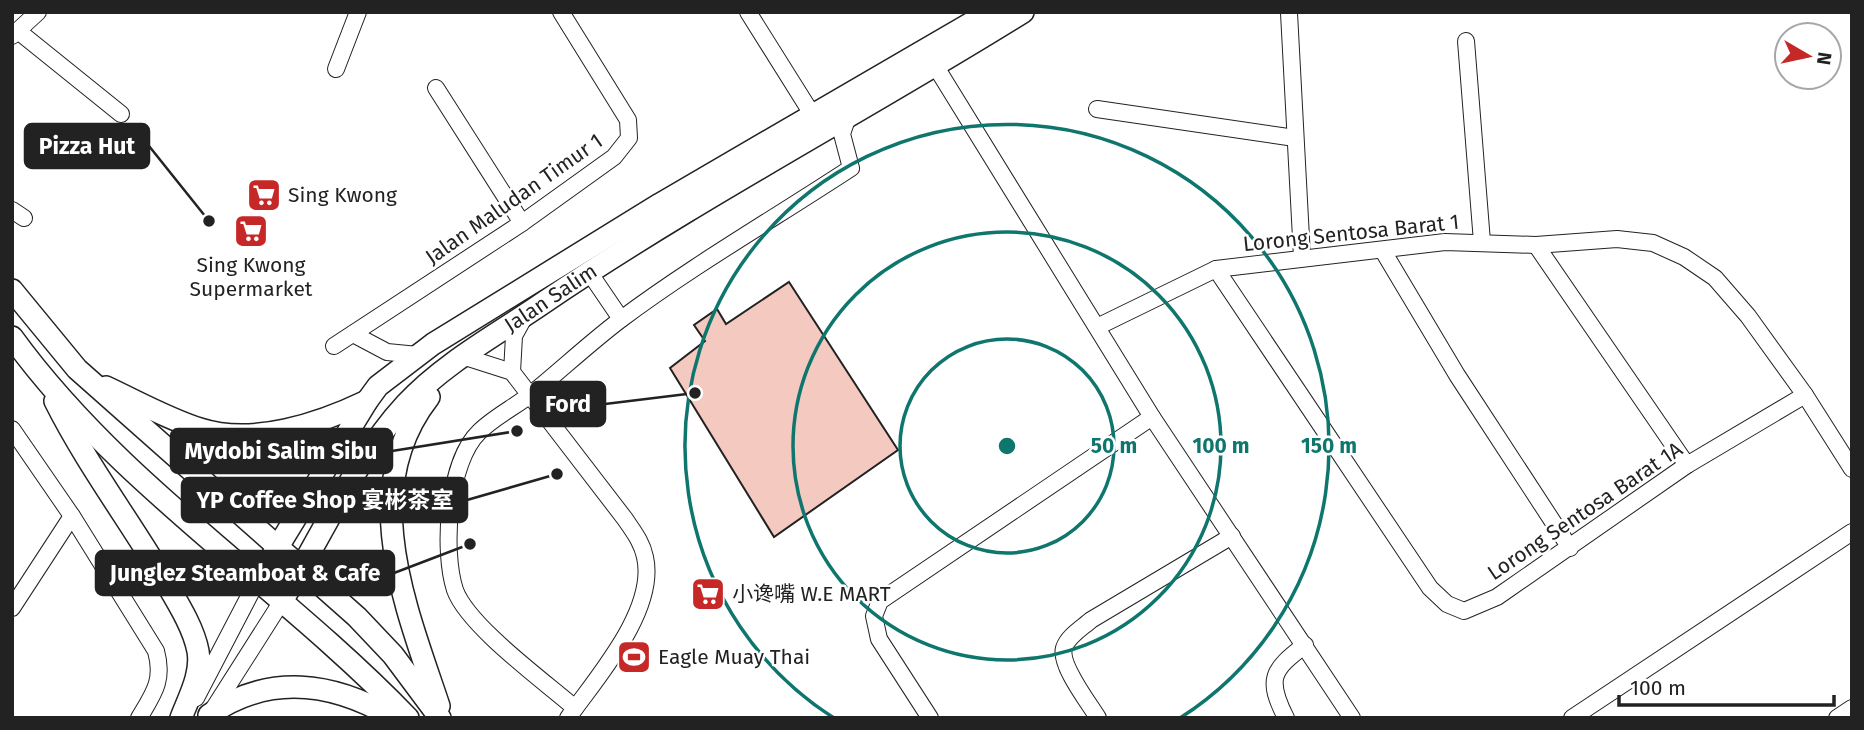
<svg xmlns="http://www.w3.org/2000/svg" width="1864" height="730" font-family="'Fira Sans','Noto Sans SC',sans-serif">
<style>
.building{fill:#f3c9c0;stroke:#222;stroke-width:2}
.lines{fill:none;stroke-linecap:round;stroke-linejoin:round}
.minor-casing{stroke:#222;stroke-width:18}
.major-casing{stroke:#222;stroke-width:24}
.minor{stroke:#fff;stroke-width:16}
.major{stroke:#fff;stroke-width:21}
.ring{fill:none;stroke:#0f766e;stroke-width:3.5}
.labels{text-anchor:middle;stroke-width:5;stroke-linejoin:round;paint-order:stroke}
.poi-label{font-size:21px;fill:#222;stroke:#fff;text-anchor:start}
.street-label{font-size:21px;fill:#222;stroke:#fff}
.centre{fill:#0f766e;stroke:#fff;stroke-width:3.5}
.ring-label{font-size:21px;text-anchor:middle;font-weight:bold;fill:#0f766e;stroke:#fff;stroke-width:5;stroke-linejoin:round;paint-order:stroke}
.leader{fill:none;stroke:#222;stroke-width:2.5}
.callout-dot{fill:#222;stroke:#fff;stroke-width:2.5}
.callout{fill:#222;stroke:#222;stroke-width:2.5}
.callout-label{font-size:23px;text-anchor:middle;font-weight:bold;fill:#fff}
</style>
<rect width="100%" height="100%" fill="#fff"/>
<!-- building -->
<path class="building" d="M789 282 898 450 774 537 670 368 705 341 694 325 717 309 726 324Z"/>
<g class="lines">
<!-- minor casing -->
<g class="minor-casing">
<g id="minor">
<path d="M748 12 812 114"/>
<path d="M1289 13 1302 257"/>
<path d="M18 31 121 114"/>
<path d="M12 36 38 12"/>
<path d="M1466 41 1482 242"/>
<path d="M936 67 1152 417 1352 718"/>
<path d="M336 69 358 12"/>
<path d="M436 88 522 223"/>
<path d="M1097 109 1295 138"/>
<path d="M12 210 24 218"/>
<path d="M1536 245 1687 465"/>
<path d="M1383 251 1457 375 1570 548"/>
<path d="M1216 269 1430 588 1447 604 1464 611 1497 597 1687 465 1805 395"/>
<path d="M589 272 621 319"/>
<path d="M1097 327 1216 269 1445 242 1536 245 1617 239 1653 243 1684 257 1715 278 1748 316 1805 395 1852 469"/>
<path d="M353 334 387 352 418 355"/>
<path d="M334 346 522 223 614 157 629 138 628 120 561 12"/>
<path d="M465 357 512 372 625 519C633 531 642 542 645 557 657 610 597 677 568 718"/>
<path d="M512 372 514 336 525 316"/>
<path d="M12 429 72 516 156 651C164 680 154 693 139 718"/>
<path d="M12 608 72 516"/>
<path d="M196 698 257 581"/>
<path d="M575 708C544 681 468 626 455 590 442 550 448 462 479 432 495 416 517 406 535 391 563 368 591 342 620 320 692 266 775 218 851 168L842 134 848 116"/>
<path d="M212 711 282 601"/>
<path d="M930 718 879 639 874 616 880 601 1152 417"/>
<path d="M1098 718C1089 703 1059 665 1064 648 1068 636 1082 628 1091 620L1232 536"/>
<path d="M1286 718C1266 679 1272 670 1305 645"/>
<path d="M1572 718 1852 532"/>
<path d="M1837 718 1852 708"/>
</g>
</g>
<!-- major casing -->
<g class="major-casing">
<g id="major">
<path d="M12 290 77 369 357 617 393 655 440 718"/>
<path d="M12 337C120 486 281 586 408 718"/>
<path d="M106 387C136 401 168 419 200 429 253 446 319 424 367 401"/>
<path d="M429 397C356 490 406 607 439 706"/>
<path d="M55 401C85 461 126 516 161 574 174 597 193 625 198 651 202 674 189 697 181 718"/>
<path d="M257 581 367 401 378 386 433 344 660 204 990 12"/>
<path id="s1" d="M282 601C321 537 356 458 406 404 444 363 498 334 543 303 698 198 864 111 1023 12"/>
<path d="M209 715C269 673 333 682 394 718"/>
</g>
</g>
<!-- minor -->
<use href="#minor" class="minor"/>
<!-- major -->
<use href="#major" class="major"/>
</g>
<!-- distance rings -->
<g class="ring">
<circle cx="1007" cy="446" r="107"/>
<circle cx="1007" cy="446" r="214"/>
<path d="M834 718A322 322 0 1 1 1180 718"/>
</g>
<!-- icons -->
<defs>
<g id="supermarket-square" transform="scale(1.75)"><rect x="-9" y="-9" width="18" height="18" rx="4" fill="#c62828" stroke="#fff"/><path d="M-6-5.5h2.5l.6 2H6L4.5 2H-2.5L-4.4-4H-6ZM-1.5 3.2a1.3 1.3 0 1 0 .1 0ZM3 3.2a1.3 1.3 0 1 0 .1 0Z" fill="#fff"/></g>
<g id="stadium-square" transform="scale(1.75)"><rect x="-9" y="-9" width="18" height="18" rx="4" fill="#c62828" stroke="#fff"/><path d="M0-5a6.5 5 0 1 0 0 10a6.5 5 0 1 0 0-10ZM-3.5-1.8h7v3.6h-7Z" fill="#fff"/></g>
</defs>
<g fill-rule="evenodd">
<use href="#supermarket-square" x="264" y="195"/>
<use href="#supermarket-square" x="251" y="231"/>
<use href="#supermarket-square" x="708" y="594"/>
<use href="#stadium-square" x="634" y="657"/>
</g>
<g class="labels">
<!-- poi labels -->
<g class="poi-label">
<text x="288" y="202">Sing Kwong</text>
<text x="251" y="272" text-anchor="middle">Sing Kwong<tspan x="251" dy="24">Supermarket</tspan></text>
<text x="732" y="601">小谗嘴 W.E MART</text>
<text x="658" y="664">Eagle Muay Thai</text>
</g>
<!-- street labels -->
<g class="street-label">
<text transform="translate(514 199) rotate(-35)" y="7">Jalan Maludan Timur 1</text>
<text transform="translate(1351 233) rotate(-6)" y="7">Lorong Sentosa Barat 1</text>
<text dy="7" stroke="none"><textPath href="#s1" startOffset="413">Jalan Salim</textPath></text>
<text transform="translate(1585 511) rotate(-34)" y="7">Lorong Sentosa Barat 1A</text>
</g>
</g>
<circle cx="1007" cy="446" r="10" class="centre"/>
<g class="ring-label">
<text x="1114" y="453">50 m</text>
<text x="1221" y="453">100 m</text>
<text x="1329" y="453">150 m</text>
</g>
<!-- callouts -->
<path class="leader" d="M209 221L149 146M695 393L605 404M517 431L392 451M557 474L467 500M470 544L394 573"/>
<g class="callout-dot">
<circle cx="209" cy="221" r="7"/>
<circle cx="695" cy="393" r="7"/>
<circle cx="517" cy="431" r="7"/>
<circle cx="557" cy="474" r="7"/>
<circle cx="470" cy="544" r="7"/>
</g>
<g class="callout">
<rect x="25" y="124" width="124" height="44" rx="7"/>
<rect x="531" y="382" width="74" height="44" rx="7"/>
<rect x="171" y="429" width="221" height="44" rx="7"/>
<rect x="182" y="478" width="285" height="44" rx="7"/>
<rect x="96" y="551" width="298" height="44" rx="7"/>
</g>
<g class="callout-label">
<text x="87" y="154">Pizza Hut</text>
<text x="568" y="412">Ford</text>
<text x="281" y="459">Mydobi Salim Sibu</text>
<text x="325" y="508">YP Coffee Shop 宴彬茶室</text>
<text x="245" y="581">Junglez Steamboat &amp; Cafe</text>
</g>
<!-- border -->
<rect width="1864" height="730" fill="none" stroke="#222222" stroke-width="28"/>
<!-- north arrow -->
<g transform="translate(1808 56) rotate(99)"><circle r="33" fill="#ffffff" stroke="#a7a7a7" stroke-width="2"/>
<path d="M0-5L12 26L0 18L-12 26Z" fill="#c62828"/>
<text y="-10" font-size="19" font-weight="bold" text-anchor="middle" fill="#222222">N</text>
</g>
<!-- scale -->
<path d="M1619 695v10h215v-10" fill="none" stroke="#222222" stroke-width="3.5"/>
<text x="1630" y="695" font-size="21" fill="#222222" stroke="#ffffff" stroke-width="5" paint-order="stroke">100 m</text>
</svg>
